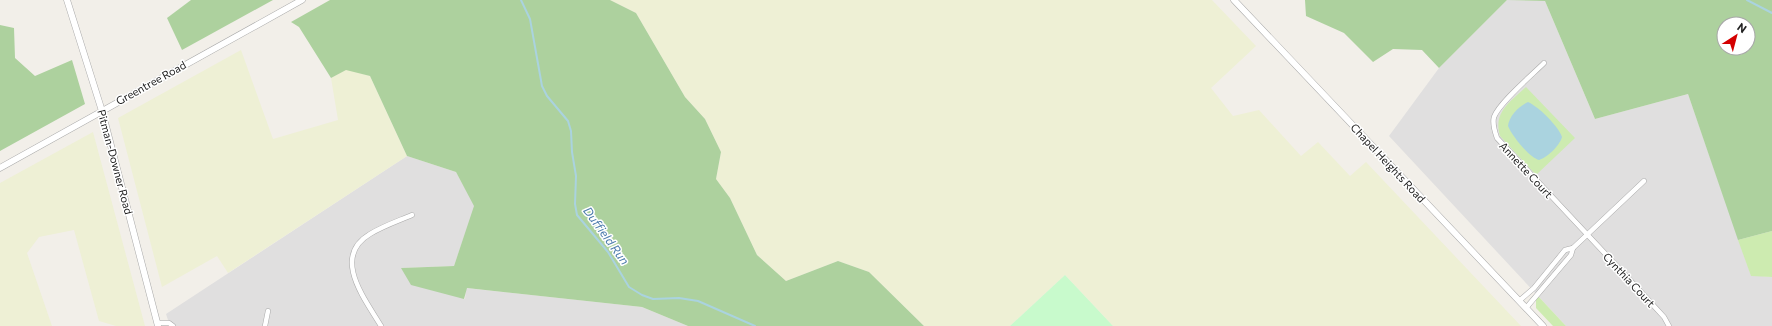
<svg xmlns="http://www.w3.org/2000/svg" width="1772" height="326" font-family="Commissioner,sans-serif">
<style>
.residential{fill:#e0dfdf}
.farmland{fill:#eef0d5}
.grass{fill:#cdebb0}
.forest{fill:#add19e;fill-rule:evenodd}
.park{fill:#c8facc}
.water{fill:#aad3df}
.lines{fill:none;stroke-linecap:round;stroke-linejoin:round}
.stream{stroke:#aad3df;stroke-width:2}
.minor-casing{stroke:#a9a9a9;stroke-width:5.5}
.tertiary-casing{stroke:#a9a9a9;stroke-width:7}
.minor{stroke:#fff;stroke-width:4.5}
.tertiary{stroke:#fff;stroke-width:6}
.labels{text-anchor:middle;stroke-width:3;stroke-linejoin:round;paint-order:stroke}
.street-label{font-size:11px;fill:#222;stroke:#fff}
.water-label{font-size:12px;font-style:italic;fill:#4a7aab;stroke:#fff}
</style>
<rect width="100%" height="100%" fill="#f2efe9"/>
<!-- residential -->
<g class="residential">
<path d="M1507 0 1545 1 1595 119 1688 94 1751 275 1772 277V326H1566L1389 136 1439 68Z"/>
<path d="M407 156 456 172 475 206 454 266 401 268 465 299 466 288 642 307 688 326H170L166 314Z"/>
</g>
<!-- farmland -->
<g class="farmland">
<path d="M610 0H1212L1256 46 1211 88 1233 116 1259 110 1301 156 1318 142 1350 176 1366 162 1521 326H1113L1065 275 1010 326H924L869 272 838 261 786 281 757 255 730 198 716 179 721 152 705 119 685 97 636 13Z"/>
<path d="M241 50 273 139 338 120 331 78 346 69 370 76 407 156 228 273 217 256 162 287 118 118Z"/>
<path d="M93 132 145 326H116L99 321 74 230 39 237 27 253 52 326H0V183Z"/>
</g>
<!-- grass -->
<g class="grass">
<path d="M1526 87 1575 138 1536 175 1500 136C1493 112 1510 102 1526 87Z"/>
<path d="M1772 231V277L1751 276 1738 240Z"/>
<path d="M1538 296 1566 326H1553L1536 308V300Z"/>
</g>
<!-- forest -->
<g class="forest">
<path d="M191 0H273L182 50 167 18Z"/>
<path d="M330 0H610L636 13 685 97 705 119 721 152 716 179 730 198 757 255 786 281 838 261 869 272 924 326H688L642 307 467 288 464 299 411 285 401 268 454 266 474 206 456 172 407 156 370 76 346 70 331 78 299 27 291 22Z"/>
<path d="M1305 0H1772V231L1738 240 1688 94 1595 119 1545 1 1507 0 1439 68 1422 50 1393 49 1373 62 1344 33 1306 16ZM1724 24H1748V48H1724Z"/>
<path d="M0 25 14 28 15 58 35 76 72 60 85 104 0 151Z"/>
</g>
<!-- park -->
<path class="park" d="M1065 275 1113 326H1010Z"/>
<!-- water -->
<path class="water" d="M1528 102C1539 107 1558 126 1562 137 1560 145 1548 157 1539 160 1529 157 1512 136 1508 126 1509 116 1519 106 1528 102Z"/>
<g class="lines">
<!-- stream -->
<g class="stream">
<path d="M521 0 530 19 542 86 547 96 568 121 571 131 572 152 576 176 575 204 577 215 608 252 629 287 642 295 653 299 679 298 698 301 755 326"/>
<path d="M1747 0 1772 13"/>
</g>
<!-- minor casing -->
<g class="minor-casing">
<g id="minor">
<path d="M1544 63C1532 75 1499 103 1494 117 1492 124 1495 132 1497 138L1641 292 1664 317 1669 326"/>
<path d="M1519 301 1534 288 1565 250 1573 248"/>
<path d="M1526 308 1571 255 1573 248 1644 181"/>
<path d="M157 323H169L173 326"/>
<path d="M265 326 268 311"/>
<path d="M381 326C365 299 331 257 370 234 383 226 398 221 412 215"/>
</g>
</g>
<!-- tertiary casing -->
<g class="tertiary-casing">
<g id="tertiary">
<path d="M67 0 102 111 158 326"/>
<path d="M1234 0 1543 326"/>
<path d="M0 168 302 0"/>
</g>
</g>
<!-- minor -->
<use href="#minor" class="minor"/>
<!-- tertiary -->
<use href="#tertiary" class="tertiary"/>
</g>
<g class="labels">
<!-- street labels -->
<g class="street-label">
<text transform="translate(151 83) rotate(-29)" y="4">Greentree Road</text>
<text transform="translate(115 162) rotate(75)" y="4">Pitman-Downer Road</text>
<text transform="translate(1388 163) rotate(47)" y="4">Chapel Heights Road</text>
<text transform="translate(1526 170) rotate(47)" y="4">Annette Court</text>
<text transform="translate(1629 280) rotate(47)" y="4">Cynthia Court</text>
</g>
<!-- water labels -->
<g class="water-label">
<text transform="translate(606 236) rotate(54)" y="4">Duffield Run</text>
</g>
</g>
<!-- north arrow -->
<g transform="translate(1736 36) rotate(36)"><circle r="19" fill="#ffffff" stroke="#a7a7a7"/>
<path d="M0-3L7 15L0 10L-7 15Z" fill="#d40000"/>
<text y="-6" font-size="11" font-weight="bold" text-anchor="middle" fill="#222222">N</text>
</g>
</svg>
